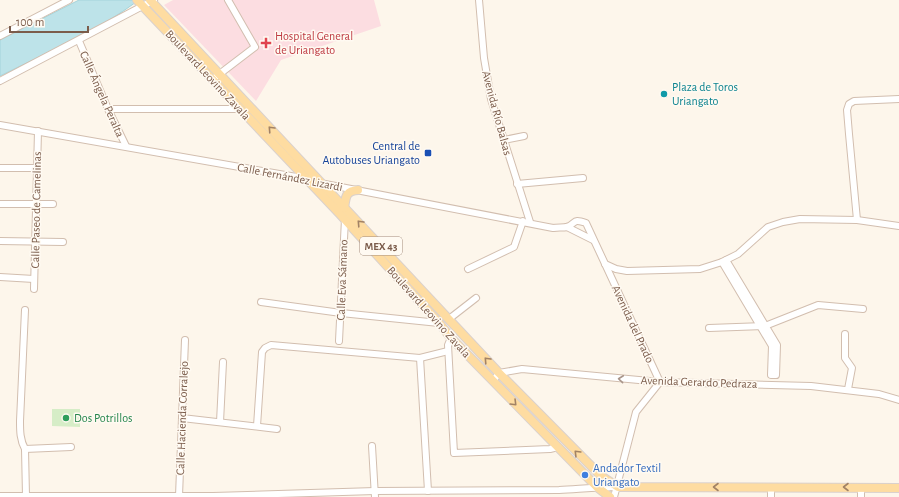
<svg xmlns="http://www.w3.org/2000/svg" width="899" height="497" font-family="'Alegreya Sans',sans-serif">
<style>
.medical{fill:#fcdde1}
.green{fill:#d6edc7}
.water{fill:#bde3e9;stroke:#a3d3db}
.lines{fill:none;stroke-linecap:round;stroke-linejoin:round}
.minor-casing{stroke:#d2beaf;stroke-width:8}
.major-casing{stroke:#dad1cd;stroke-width:10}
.minor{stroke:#fff;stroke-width:6}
.major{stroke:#fedca1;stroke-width:8}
.oneway{stroke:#a28265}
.oneway2{stroke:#a9958a}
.health-dot{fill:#e0444e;stroke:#fffaf2;stroke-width:1.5}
.culture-dot{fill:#0f9aa8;stroke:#fffaf2;stroke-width:1.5}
.transit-dot{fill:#1a4fb4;stroke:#fffaf2;stroke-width:1.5}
.leisure-dot{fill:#2e9e5b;stroke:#fffaf2;stroke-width:1.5}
.shop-dot{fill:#3f7fe0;stroke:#fffaf2;stroke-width:1.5}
.labels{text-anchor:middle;stroke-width:3;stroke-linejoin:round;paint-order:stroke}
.shield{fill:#fffaf2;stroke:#a38b7d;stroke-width:1}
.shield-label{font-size:11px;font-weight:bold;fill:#7b5c4b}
.health-label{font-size:12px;fill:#be3a42;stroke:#fffaf2;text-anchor:start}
.street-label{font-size:12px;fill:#7b5c4b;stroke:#fffaf2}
.culture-label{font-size:12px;fill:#0d838f;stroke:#fffaf2;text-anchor:start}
.transit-label{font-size:12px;fill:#164399;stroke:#fffaf2;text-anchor:end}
.leisure-label{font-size:12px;fill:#27864d;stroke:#fffaf2;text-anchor:start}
.shop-label{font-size:12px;fill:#366cbe;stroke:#fffaf2;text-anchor:start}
</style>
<rect width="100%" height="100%" fill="#fdf6eb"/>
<!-- medical -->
<path class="medical" d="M173 0H374L381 26 281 60 256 101 164 5Z"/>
<!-- green -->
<path class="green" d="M52 409H80V427L52 426Z"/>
<!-- water -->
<path class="water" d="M79 0H139C96 32 48 52 0 76V40Z"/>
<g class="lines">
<!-- minor casing -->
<g class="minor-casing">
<g id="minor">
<path d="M479 0 484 58 491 99 530 222"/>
<path d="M0 36 69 0"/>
<path d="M79 41 108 109 126 146"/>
<path d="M213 79 255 47 228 0"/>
<path d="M0 81 154 0"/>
<path d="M108 109H240"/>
<path d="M0 125 308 179"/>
<path d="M504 140 524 136"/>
<path d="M0 168H37"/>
<path d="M320 183 553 228C557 227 563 228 567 227 577 223 572 218 586 223L660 382"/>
<path d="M517 184 583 178"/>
<path d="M0 204H53"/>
<path d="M857 220 849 134 847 110 849 104 854 101 899 99"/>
<path d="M567 227 593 240"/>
<path d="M0 241 63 242"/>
<path d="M722 262 772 346 771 375H776L777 345 726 260"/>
<path d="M605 264 616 269 627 271 700 269 722 262 738 254 768 227 783 222 800 219 857 220 899 226"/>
<path d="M468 269 514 247 523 221"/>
<path d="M0 277 34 279"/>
<path d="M34 289 38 131"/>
<path d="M261 302 341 313 439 323"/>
<path d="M25 310 20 421C20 431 20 440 25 449L26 496"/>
<path d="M449 319 476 298"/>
<path d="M709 328 765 326 818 305 863 309"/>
<path d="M845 334V358L852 368 848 389"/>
<path d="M451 338 448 345 454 453 550 449 558 447"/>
<path d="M339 341 345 219"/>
<path d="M420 358 428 491"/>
<path d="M493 381 499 373 522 369 660 382 811 386 879 394 899 400"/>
<path d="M182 418 277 429"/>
<path d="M220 422 223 362"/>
<path d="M257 426 262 352 265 348 271 345 420 358 448 351"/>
<path d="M372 446 375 497"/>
<path d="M25 449 71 447"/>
<path d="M771 487V497"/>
<path d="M861 487V497"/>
<path d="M0 496H213L375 491 559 490C579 489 598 487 618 487"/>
<path d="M179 496 185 340"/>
<path d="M614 497 636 412 660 382"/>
</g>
</g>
<!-- major casing -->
<g class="major-casing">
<g id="major">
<path d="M137 0 339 213 439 323 451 338 597 487 610 497"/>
<path d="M150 0 499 373 601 476 618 487 899 488"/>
<path d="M344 208C346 197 345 191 358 190"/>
</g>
</g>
<!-- minor -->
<use href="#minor" class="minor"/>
<!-- major -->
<use href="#major" class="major"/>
</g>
<!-- one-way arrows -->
<defs><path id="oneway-chevron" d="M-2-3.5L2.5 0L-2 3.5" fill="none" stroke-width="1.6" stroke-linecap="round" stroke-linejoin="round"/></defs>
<g class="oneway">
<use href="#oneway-chevron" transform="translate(271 129) rotate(-133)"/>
<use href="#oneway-chevron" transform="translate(360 223) rotate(-133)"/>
<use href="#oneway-chevron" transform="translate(487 360) rotate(-133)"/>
<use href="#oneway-chevron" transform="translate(514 403) rotate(45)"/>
<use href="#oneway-chevron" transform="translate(577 453) rotate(-135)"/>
<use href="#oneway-chevron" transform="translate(716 487) rotate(180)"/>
<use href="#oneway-chevron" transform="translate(846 487) rotate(-180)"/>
</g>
<use class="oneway2" href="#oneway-chevron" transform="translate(621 379) rotate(-174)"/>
<!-- markers -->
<path class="health-dot" d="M264 37h4v4h4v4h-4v4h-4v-4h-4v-4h4z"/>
<circle class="culture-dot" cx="664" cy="94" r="4"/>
<rect class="transit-dot" x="424" y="149" width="8" height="8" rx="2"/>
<circle class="leisure-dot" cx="66" cy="418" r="4"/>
<circle class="shop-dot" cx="585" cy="475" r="4"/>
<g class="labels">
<!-- shield labels -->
<rect class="shield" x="360" y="237" width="42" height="18" rx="3"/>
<g class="shield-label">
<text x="381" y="250">MEX 43</text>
</g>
<!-- health labels -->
<g class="health-label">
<text x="275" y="40">Hospital General<tspan x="275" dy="14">de Uriangato</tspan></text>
</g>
<!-- street labels -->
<g class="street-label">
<text transform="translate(208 75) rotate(47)" y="4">Boulevard Leovino Zavala</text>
<text transform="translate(102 94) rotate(66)" y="4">Calle Ángela Peralta</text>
<text transform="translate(497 113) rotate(75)" y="4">Avenida Río Balsas</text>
<text transform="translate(290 177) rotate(11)" y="4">Calle Fernández Lizardi</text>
<text transform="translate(36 210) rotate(-89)" y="4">Calle Paseo de Camelinas</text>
<text transform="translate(342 280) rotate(-88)" y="4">Calle Eva Sámano</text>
<text transform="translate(429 312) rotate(48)" y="4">Boulevard Leovino Zavala</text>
<text transform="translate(633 324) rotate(65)" y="4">Avenida del Prado</text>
<text transform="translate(699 382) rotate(2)" y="4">Avenida Gerardo Pedraza</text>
<text transform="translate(182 418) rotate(-88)" y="4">Calle Hacienda Corralejo</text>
</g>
<!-- culture labels -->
<g class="culture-label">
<text x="672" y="91">Plaza de Toros<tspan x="672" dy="14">Uriangato</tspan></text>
</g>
<!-- transit labels -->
<g class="transit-label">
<text x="420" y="150">Central de<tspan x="420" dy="14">Autobuses Uriangato</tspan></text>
</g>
<!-- leisure labels -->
<g class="leisure-label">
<text x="74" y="422">Dos Potrillos</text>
</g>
<!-- shop labels -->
<g class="shop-label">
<text x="593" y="472">Andador Textil<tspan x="593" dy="14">Uriangato</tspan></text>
</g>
</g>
<!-- scale -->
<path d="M10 26v6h78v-6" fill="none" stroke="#7b5c4b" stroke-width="2"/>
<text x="16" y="26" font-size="12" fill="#7b5c4b" stroke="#fffaf2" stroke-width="3" paint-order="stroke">100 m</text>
</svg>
